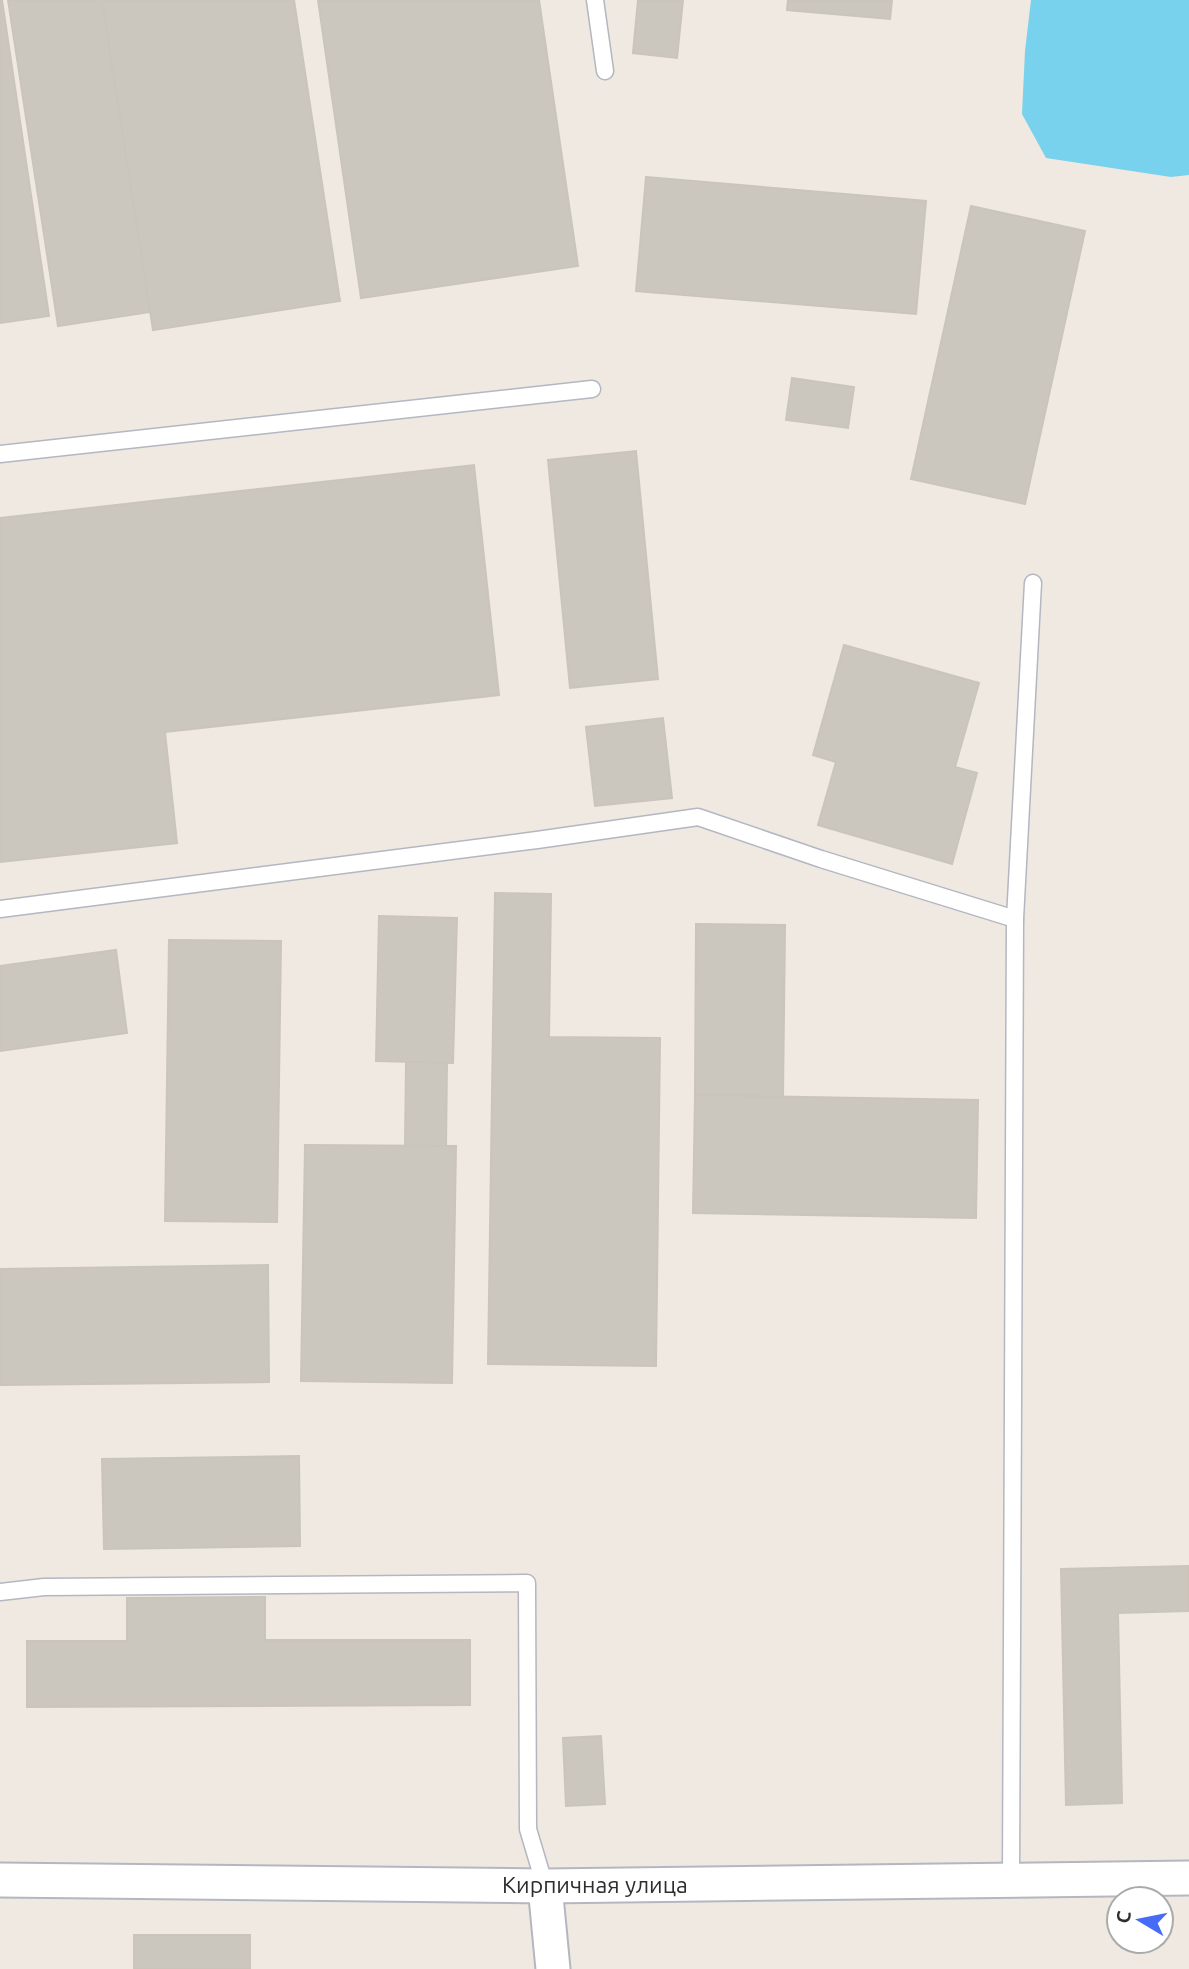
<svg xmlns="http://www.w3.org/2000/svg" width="1189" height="1969" font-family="Ubuntu,sans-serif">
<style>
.water{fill:#78d1ed}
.building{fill:#cbc7bf;stroke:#cbc4ba;stroke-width:2}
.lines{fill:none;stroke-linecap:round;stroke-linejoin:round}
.lane-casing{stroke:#b4b7c1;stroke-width:19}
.street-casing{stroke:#b4b7c1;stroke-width:37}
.lane{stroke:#fff;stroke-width:16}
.street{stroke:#fff;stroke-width:33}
.labels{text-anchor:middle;stroke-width:6;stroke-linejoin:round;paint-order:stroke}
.street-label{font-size:23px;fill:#2e2e2e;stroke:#fff}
</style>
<rect width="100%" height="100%" fill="#efe9e1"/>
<!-- water -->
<path class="water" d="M1031 0H1189V175L1171 177 1046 158 1022 114 1025 51Z"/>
<!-- building -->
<g class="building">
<path d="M0 0H2L49 316 0 323Z"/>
<path d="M8 0H102L150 312 58 326Z"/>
<path d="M102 0H294L340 301 153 330Z"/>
<path d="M318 0H539L578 266 361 298Z"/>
<path d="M638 0H683L677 58 633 53Z"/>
<path d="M788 0H892L890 19 787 10Z"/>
<path d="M646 177 926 201 916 314 636 291Z"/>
<path d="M971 206 1085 231 1025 504 911 479Z"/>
<path d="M792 378 854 387 848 428 786 420Z"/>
<path d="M636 451 658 679 570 688 548 460Z"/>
<path d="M474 465 499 695 165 732 177 843 0 862V518Z"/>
<path d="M844 645 979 683 955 767 977 773 952 864 818 825 836 762 813 755Z"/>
<path d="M663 718 672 798 595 806 586 727Z"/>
<path d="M495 893 551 894 549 1037 660 1038 656 1366 488 1364Z"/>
<path d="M379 916 457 918 453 1063 376 1061Z"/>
<path d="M696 924 785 925 783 1097 695 1095Z"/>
<path d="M169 940 281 941 277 1222 165 1221Z"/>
<path d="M116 950 127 1033 0 1051V966Z"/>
<path d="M406 1062 447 1063 446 1147 405 1146Z"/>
<path d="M695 1095 978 1100 976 1218 693 1213Z"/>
<path d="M305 1145 456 1146 452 1383 301 1381Z"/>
<path d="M268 1265 269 1382 0 1385V1269Z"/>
<path d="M299 1456 300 1546 104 1549 102 1459Z"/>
<path d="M1189 1566V1611L1118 1613 1122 1803 1066 1805 1061 1569Z"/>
<path d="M265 1597V1640H470V1705L27 1707V1641H127V1598Z"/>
<path d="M601 1736 605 1804 566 1806 563 1738Z"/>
<rect x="134" y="1935" width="116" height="34"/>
</g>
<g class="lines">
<!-- lane casing -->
<g class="lane-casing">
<g id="lane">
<path d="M595 0 605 71"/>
<path d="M0 454 592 389"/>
<path d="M0 909 537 840 698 817 821 859 1015 919 1033 583"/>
<path d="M0 1592 44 1587 527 1583 528 1829 545 1886"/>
<path d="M1011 1880 1015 919"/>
</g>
</g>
<!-- street casing -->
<g class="street-casing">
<g id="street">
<path d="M0 1880 545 1886 1189 1878"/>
<path d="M545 1886 553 1969"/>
</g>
</g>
<!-- lane -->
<use href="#lane" class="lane"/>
<!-- street -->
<use href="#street" class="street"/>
</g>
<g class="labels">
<!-- street labels -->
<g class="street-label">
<text x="595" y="1893">Кирпичная улица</text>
</g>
</g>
<!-- north arrow -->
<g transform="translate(1140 1920) rotate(280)"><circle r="33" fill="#ffffff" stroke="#ababab" stroke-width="2"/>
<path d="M0-5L12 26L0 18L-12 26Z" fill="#466bf7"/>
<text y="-10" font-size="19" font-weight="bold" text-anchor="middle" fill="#2e2e2e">С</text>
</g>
</svg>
